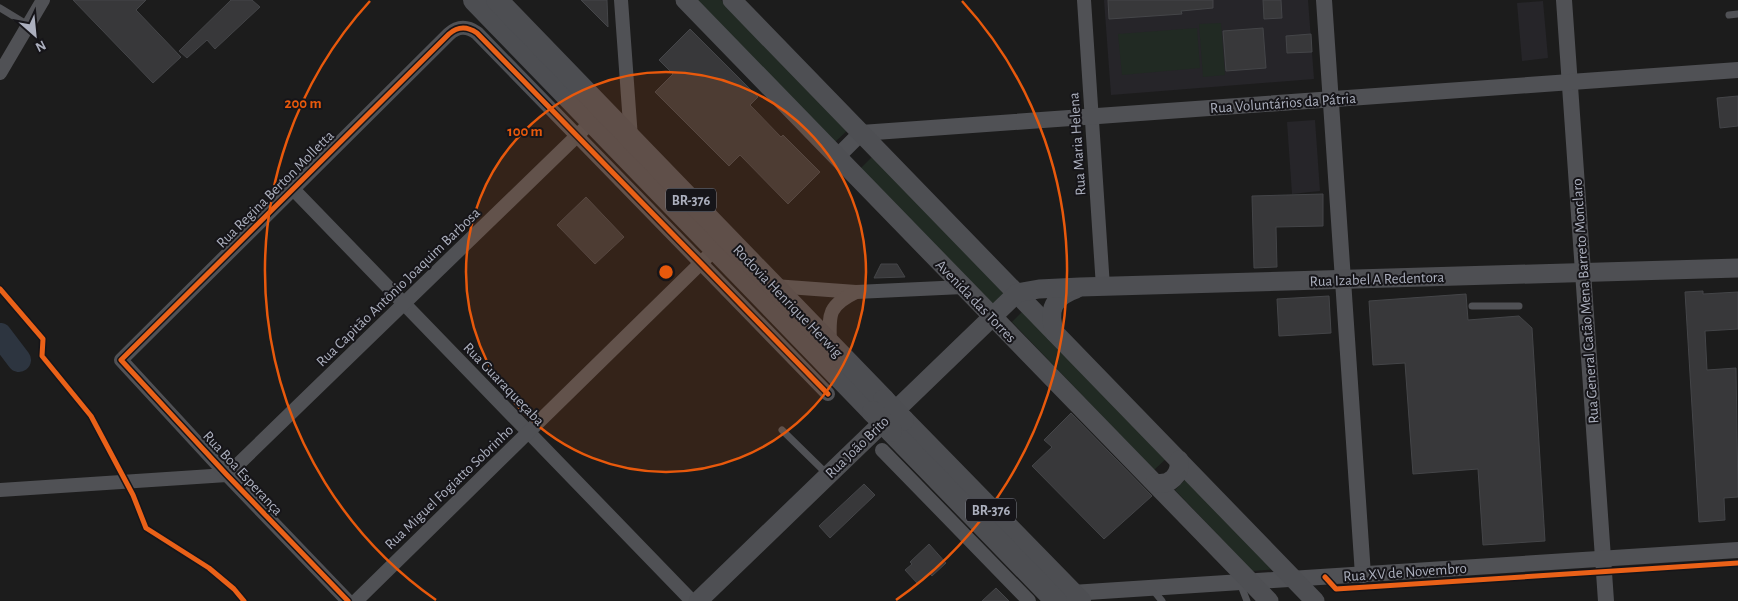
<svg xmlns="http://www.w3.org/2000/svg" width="1738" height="601" font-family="'Alegreya Sans',sans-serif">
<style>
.built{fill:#262529}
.green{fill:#212a23}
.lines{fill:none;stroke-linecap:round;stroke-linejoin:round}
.river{stroke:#2d3540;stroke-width:24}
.building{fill:#38383a;stroke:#444548}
.service{stroke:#505155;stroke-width:7}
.minor{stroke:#505155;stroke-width:14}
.tertiary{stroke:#505155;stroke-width:16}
.secondary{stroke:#4e4f53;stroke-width:19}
.trunk{stroke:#4d4e52;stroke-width:22}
.trunk-bridge{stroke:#4d4e52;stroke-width:22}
.cycleway-casing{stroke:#161519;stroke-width:8}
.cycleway{stroke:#ea6118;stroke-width:5}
.ring{fill:none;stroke:#e8590c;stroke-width:2.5}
.labels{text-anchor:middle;stroke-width:4;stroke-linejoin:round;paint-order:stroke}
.shield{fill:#161519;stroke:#7f828c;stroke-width:1}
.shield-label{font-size:14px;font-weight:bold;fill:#acb0be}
.street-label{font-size:15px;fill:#acb0be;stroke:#161519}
.centre{fill:#e8590c;stroke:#161519;stroke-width:2.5}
.ring-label{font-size:15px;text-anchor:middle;font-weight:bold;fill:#e8590c;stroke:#161519;stroke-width:4;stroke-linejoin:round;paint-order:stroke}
</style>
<rect width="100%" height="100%" fill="#1c1c1c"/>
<!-- built -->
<g class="built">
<path d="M1104 0H1308L1314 79 1111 95Z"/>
<path d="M1543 1 1548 58 1522 61 1517 3Z"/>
<path d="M1315 120 1320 191 1292 194 1287 122Z"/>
</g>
<!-- green -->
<g class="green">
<path d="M697 0H721L850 128 835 142Z"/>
<path d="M1221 23 1225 75 1203 77 1199 24Z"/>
<path d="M1197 28 1200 68 1122 75 1118 34Z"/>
<path d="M874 155 1009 294 993 306 860 169Z"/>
<path d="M1026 308 1169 456 1154 470 1012 322Z"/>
<path d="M1188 477 1277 569 1252 571 1175 490Z"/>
</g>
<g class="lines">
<!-- river -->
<path class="river" d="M0 335 19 360"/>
</g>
<!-- building -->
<g class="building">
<path d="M73 0H146L136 10 181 57 153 83Z"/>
<path d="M231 0H252L260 7 215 49 207 40 187 58 179 51Z"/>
<path d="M581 0H607L608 27Z"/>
<path d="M1108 0H1213V8L1181 11 1182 14 1109 19Z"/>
<path d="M1263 0H1281L1282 18 1264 19Z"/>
<path d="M1263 28 1266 68 1226 71 1223 31Z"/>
<path d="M690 29 758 97 750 105 781 137 783 135 820 172 788 204 740 155 729 166 655 92 673 74 659 60Z"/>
<path d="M1311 34 1312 52 1287 53 1286 36Z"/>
<path d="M1738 96V126L1720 128 1717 98Z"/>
<path d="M1323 194V226L1276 227 1277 267 1254 268 1252 196Z"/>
<path d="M586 197 624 237 595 264 557 225Z"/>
<path d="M881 264H897L905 277 874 278Z"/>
<path d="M1703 291V294L1738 292V329L1705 331 1707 370 1736 368 1738 497 1724 498 1725 520 1699 522 1685 292Z"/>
<path d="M1466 294 1468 320 1519 316 1532 328 1545 541 1483 545 1478 469 1413 474 1405 363 1373 365 1369 301Z"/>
<path d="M1329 296 1331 333 1279 336 1277 299Z"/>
<path d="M1071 413 1152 496 1104 539 1032 466 1052 447 1044 440Z"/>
<path d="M864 484 875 495 830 538 819 526Z"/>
<path d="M929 544 946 563 932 576 929 573 917 583 905 570 912 564 910 562Z"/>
<path d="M996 588 1009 601H982Z"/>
</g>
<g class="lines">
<!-- service -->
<g class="service">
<path d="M0 8 28 25"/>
<path d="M1729 15 1738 14"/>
<path d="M1472 306H1519"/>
<path d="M782 430 828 475"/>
<path d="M1240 583 1247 601"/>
<path d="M1153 590 1162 601"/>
</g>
<!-- minor -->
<g class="minor">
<path d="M621 0 631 138"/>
<path d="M1084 0 1103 287"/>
<path d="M0 73 43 0"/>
<path d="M293 189 692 601"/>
<path d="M774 286 856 292 963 287"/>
<path d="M830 344C829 315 827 306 856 292"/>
<path d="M882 450 1029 601"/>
<path d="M227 475 584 129"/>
<path d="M0 490 227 475"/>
<path d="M348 601 227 475 121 360 449 34C458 26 467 26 477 33L828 394"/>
<path d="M356 601 707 257"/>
</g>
<!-- tertiary -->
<g class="tertiary">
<path d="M1324 0 1363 575"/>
<path d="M1564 0 1606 601"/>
<path d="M837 157 861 133 1738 70"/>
<path d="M1072 593 1738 550"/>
</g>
<!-- secondary -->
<g class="secondary">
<path d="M685 0 1269 601"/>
<path d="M732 0 1315 601"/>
<path d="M1055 333C1047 310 1053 297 1076 289"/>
<path d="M1155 483C1170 486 1181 475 1179 460"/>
<path d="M698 601 1017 293 1039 289 1080 287 1738 268"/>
</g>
<!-- trunk -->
<g class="trunk">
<path d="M474 0 873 412"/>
<path d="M497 0 884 400"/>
<path d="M903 420 1080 601"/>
<path d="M891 431 1056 601"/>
</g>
<!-- trunk-bridge -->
<g class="trunk-bridge">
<path d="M884 400 903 420"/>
<path d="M873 412 891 431"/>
</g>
<!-- cycleway casing -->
<g class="cycleway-casing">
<g id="cycleway">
<path d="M0 289 43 339 42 356 91 416 133 495 146 528 209 568 234 589 244 601"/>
<path d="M1325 577 1336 589 1738 563"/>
<path d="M348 601 227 475 121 360 449 34C458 26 467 26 477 33L828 394"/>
</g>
</g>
<!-- cycleway -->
<use href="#cycleway" class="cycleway"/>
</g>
<!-- distance rings -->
<circle cx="666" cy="272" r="200" fill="#e8590c" fill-opacity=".12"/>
<g class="ring">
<circle cx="666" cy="272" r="200"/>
<path d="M436 600A401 401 0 0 1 370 1M962 1A401 401 0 0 1 896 600"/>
</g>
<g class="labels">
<!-- shield labels -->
<g class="shield">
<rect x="666" y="188.5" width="50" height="23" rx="4"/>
<rect x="966" y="498.5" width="50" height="23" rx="4"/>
</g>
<g class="shield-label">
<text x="691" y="205">BR-376</text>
<text x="991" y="515">BR-376</text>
</g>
<!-- street labels -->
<g class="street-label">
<text transform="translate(1283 103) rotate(-4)" y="5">Rua Voluntários da Pátria</text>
<text transform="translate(1077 144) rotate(-94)" y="5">Rua Maria Helena</text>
<text transform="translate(275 189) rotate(-45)" y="5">Rua Regina Berton Molletta</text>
<text transform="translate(1377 279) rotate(-2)" y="5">Rua Izabel A Redentora</text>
<text transform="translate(398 287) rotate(-44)" y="5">Rua Capitão Antônio Joaquim Barbosa</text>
<text transform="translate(788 301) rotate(46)" y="5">Rodovia Henrique Herwig</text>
<text transform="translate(976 301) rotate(46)" y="5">Avenida das Torres</text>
<text transform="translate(1585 301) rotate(-94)" y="5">Rua General Catão Mena Barreto Monclaro</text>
<text transform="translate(504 384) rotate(46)" y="5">Rua Guaraqueçaba</text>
<text transform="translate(857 447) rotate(-44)" y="5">Rua João Brito</text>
<text transform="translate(243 473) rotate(47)" y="5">Rua Boa Esperança</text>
<text transform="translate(449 487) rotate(-44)" y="5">Rua Miguel Fogiatto Sobrinho</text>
<text transform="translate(1405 572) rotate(-4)" y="5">Rua XV de Novembro</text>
</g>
</g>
<circle cx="666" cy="272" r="8" class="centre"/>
<g class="ring-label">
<text x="303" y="108">200 m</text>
<text x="525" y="136">100 m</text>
</g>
<!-- north arrow -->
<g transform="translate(35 35) rotate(153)" stroke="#161519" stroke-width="4" paint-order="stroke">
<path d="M0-4L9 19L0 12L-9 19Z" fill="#acb0be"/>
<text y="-8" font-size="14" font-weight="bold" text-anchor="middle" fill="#acb0be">N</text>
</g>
</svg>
